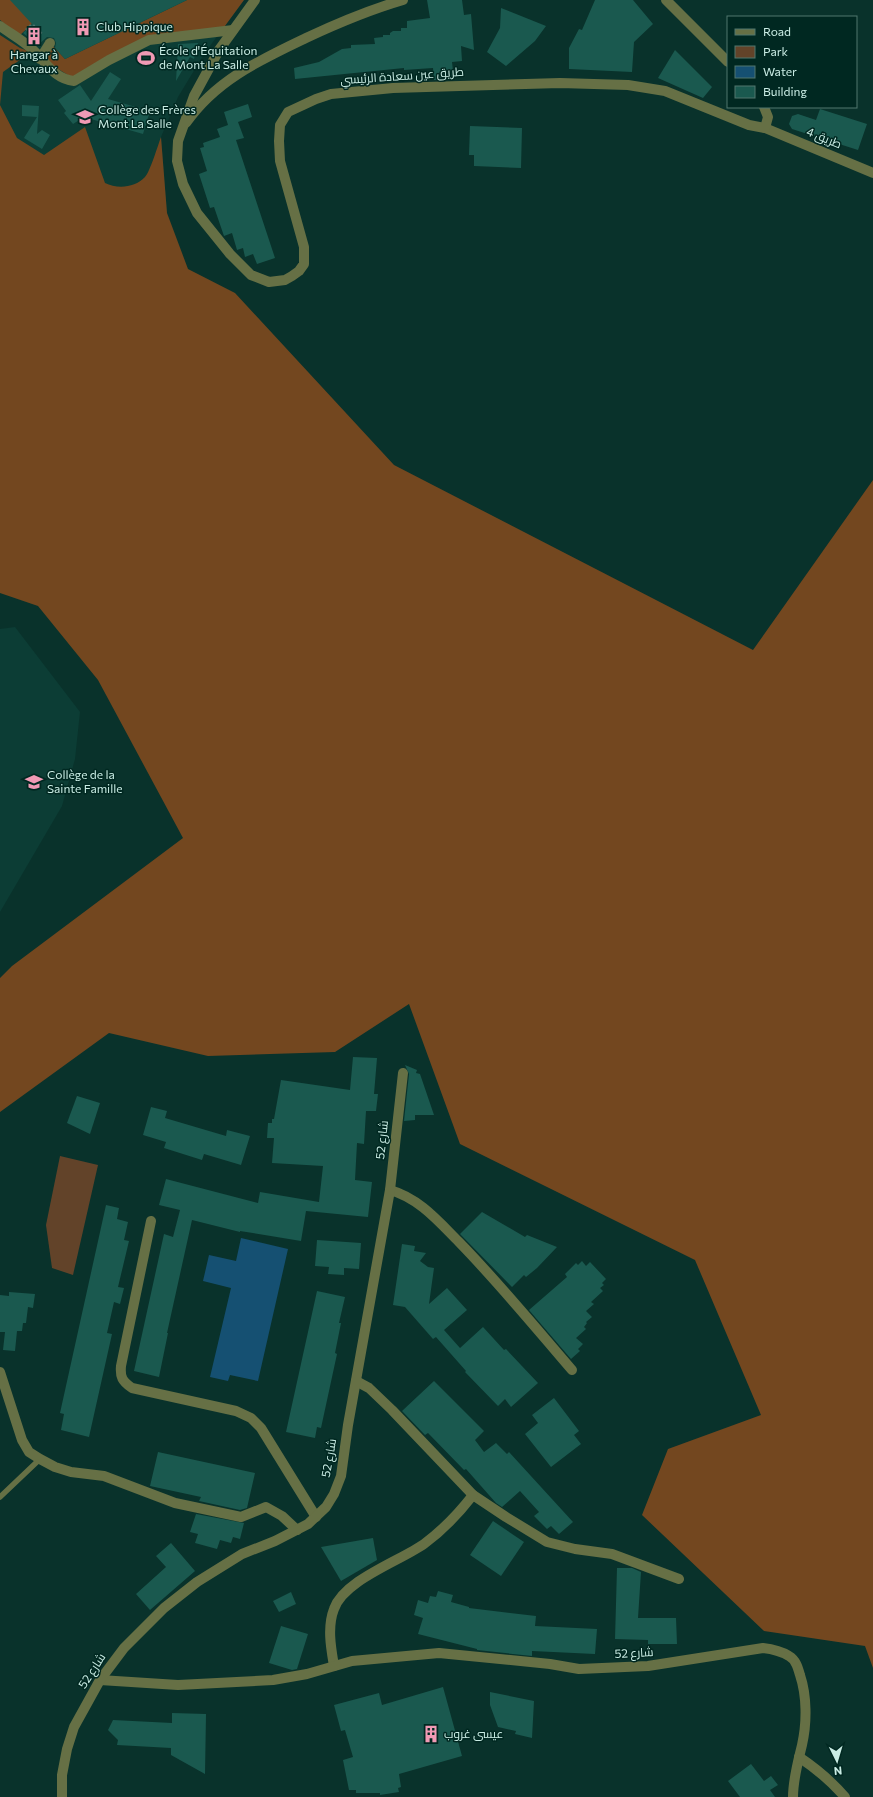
<svg xmlns="http://www.w3.org/2000/svg" width="873" height="1797" font-family="Commissioner,Cairo,sans-serif">
<style>
.built{fill:#0c3d35}
.green{fill:#624329}
.forest{fill:#73471f}
.water{fill:#155072}
.building{fill:#1a594f}
.lines{fill:none;stroke-linecap:round;stroke-linejoin:round}
.path{stroke:#4e746d;stroke-width:2.5;stroke-dasharray:2 3;stroke-linecap:butt}
.service{stroke:#667045;stroke-width:5.5}
.minor{stroke:#667045;stroke-width:10}
.tertiary{stroke:#667045;stroke-width:10}
.labels{text-anchor:middle;stroke-width:3;stroke-linejoin:round;paint-order:stroke}
.poi-label{font-size:12px;fill:#caede5;stroke:#002821;text-anchor:start}
.street-label{font-size:12px;fill:#caede5;stroke:#002821}
</style>
<rect width="100%" height="100%" fill="#09322b"/>
<!-- built -->
<g class="built">
<path d="M0 0H244L204 54 178 97 161 137 167 213 0 260Z"/>
<path d="M15 627 80 712 75 759 62 806 0 912V629Z"/>
</g>
<!-- green -->
<path class="green" d="M60 1156 98 1165 73 1275 52 1268 46 1225Z"/>
<!-- forest -->
<g class="forest">
<path d="M0 0H20L32 24 19 36 0 20Z"/>
<path d="M187 0H244L222 30 150 38 76 80 42 59 50 43 65 59Z"/>
<path d="M0 35 20 48 31 52 3 72 0 105 17 138 44 155 85 127 105 183C117 189 135 188 145 177 150 172 158 145 161 137L167 213 188 269 235 293 394 465 753 650 873 480V1668L865 1646 764 1631 642 1515 668 1449 761 1415 695 1260 460 1144 409 1004 335 1052 208 1056 109 1033 0 1112V978L12 966 183 838 98 680 38 606 0 593Z"/>
</g>
<!-- water -->
<path class="water" d="M241 1238 288 1249 258 1381 230 1375 228 1381 210 1377 231 1288 203 1281 209 1255 236 1261Z"/>
<!-- building -->
<g class="building">
<path d="M10 0H187L65 59 55 48 56 43 54 38 47 37 38 45 23 33 32 24Z"/>
<path d="M427 0H462L464 15 471 14 474 50 461 46 462 61 452 62 454 80H434L433 68 404 70V68L295 79 294 68 319 62 342 49 351 48V45L375 44 374 38 383 37V35H390V33L393 31H401V28H407V21L430 18Z"/>
<path d="M595 0H633L653 24 634 42 632 72 569 69V48L579 29 582 30Z"/>
<path d="M501 8 546 26 535 41 506 66 487 52 500 28Z"/>
<path d="M198 43 194 59 190 57 176 81 178 44Z"/>
<path d="M675 50 712 87 703 98 658 78Z"/>
<path d="M110 72 121 79 108 99 150 111 143 134 84 117 73 124 64 113 66 111 58 100 80 85 91 101Z"/>
<path d="M248 104 252 117 238 122 244 138 236 140 275 258 257 264 253 254 245 257 243 248 237 250 232 233 224 236 214 207 210 208 199 174 207 171 200 148 204 147 203 143 220 137 217 129 228 125 224 112Z"/>
<path d="M22 105 39 106 37 134 42 130 50 135 42 149 24 138 37 117 22 116Z"/>
<path d="M820 109 867 124 858 150 792 129 789 124 792 116 798 114 816 120Z"/>
<path d="M470 126 522 128 521 168 474 166V155H469Z"/>
<path d="M353 1057 377 1058 374 1094H378L376 1111H366L364 1144 357 1143 355 1180 372 1182 368 1217 306 1211 301 1241 240 1231V1232L192 1220 167 1333H168L159 1377 134 1371 164 1234 173 1237 180 1210 159 1205 166 1179 258 1203 260 1192 319 1202 323 1166 272 1163 274 1138H267L268 1123H272V1119H274L281 1080 350 1090Z"/>
<path d="M405 1065 417 1070 416 1073 420 1074 434 1115H415V1120L404 1121 409 1074Z"/>
<path d="M77 1096 100 1103 90 1134 67 1123Z"/>
<path d="M151 1107 167 1111 165 1118 226 1136 227 1130 250 1136 241 1165 204 1154 202 1160 164 1148 166 1142 143 1135Z"/>
<path d="M106 1205 119 1208 117 1219 128 1222 124 1240 129 1241 118 1287 124 1288 120 1304 114 1302 107 1333 112 1334 89 1437 61 1430 64 1414 60 1413Z"/>
<path d="M482 1212 525 1237 527 1235 557 1247 537 1268 526 1277 524 1275 512 1287 460 1234Z"/>
<path d="M317 1240 361 1243 359 1269 344 1268V1275L328 1274 329 1267 315 1266Z"/>
<path d="M402 1244 415 1246 414 1251 426 1253 420 1261 428 1267 434 1268 429 1304 447 1288 467 1310 444 1330 460 1348 483 1327 504 1350 506 1349 538 1383 511 1407 505 1399 498 1406 465 1372 466 1371 436 1337 433 1339 405 1307 393 1305Z"/>
<path d="M582 1261 586 1266 590 1262 606 1279 602 1283 604 1285 600 1288 603 1291 591 1302 594 1304 586 1311 592 1317 586 1322 587 1323 584 1327 586 1329 576 1338 583 1344 578 1349 580 1351 571 1359 529 1310 567 1277 565 1274 576 1263 578 1265Z"/>
<path d="M317 1291 345 1297 339 1323H341L335 1353 337 1354 321 1428 317 1427 315 1438 286 1432Z"/>
<path d="M9 1292 35 1294 33 1308 28 1307 26 1323H23L22 1331H17L15 1351 3 1350 5 1332H0V1295L9 1296Z"/>
<path d="M434 1381 484 1431 475 1440 484 1452 496 1443 507 1454 509 1452 573 1522 559 1534 551 1526 547 1529 534 1516 539 1512 520 1491 502 1507 496 1503 466 1469 464 1470 428 1433 425 1435 402 1411Z"/>
<path d="M554 1398 579 1431 574 1435 581 1444 551 1467 525 1434 538 1423 532 1415Z"/>
<path d="M158 1452 255 1473 247 1508 240 1510 199 1501 201 1497 150 1486Z"/>
<path d="M196 1514 244 1523 240 1539 233 1537 231 1543 220 1540 217 1549 195 1543 198 1534 190 1532Z"/>
<path d="M493 1521 524 1542 501 1576 470 1555Z"/>
<path d="M373 1538 377 1560 341 1581 321 1547Z"/>
<path d="M171 1543 195 1571 150 1610 136 1594 166 1567 156 1556Z"/>
<path d="M617 1568H632L641 1572 638 1618H676L677 1644H648V1640L615 1639Z"/>
<path d="M438 1591 453 1595 451 1602 469 1607V1608L536 1616 535 1626 597 1629 595 1654 532 1651V1656L477 1650V1649L418 1634 423 1618 414 1615 418 1600 428 1603 430 1596 436 1597Z"/>
<path d="M291 1592 296 1604 279 1612 273 1601Z"/>
<path d="M281 1626 308 1634 297 1669 292 1670 269 1663Z"/>
<path d="M443 1687 462 1756 399 1774 401 1787 398 1788 399 1792 380 1795V1793H356V1790H349L343 1760 353 1757 345 1730 341 1731 334 1705 379 1693 382 1705Z"/>
<path d="M490 1692 534 1701 532 1738 515 1734 516 1731 498 1727 490 1705Z"/>
<path d="M172 1713 206 1714 205 1774 171 1755V1748L117 1745 118 1740 108 1730 113 1720 172 1723Z"/>
<path d="M751 1764 764 1781 771 1776 778 1785 770 1790 775 1797H740L728 1781Z"/>
</g>
<g class="lines">
<!-- path -->
<path class="path" d="M26 30 32 24 42 34"/>
<!-- service -->
<path class="service" d="M0 1497 40 1459"/>
<!-- minor -->
<g class="minor">
<path d="M0 26C11 34 24 41 33 50 46 62 54 79 74 81L109 60 149 40 233 30"/>
<path d="M40 59 50 43"/>
<path d="M186 123C216 80 260 60 306 38 338 23 369 10 403 0"/>
<path d="M765 128 873 173"/>
<path d="M390 1190C419 1198 439 1222 459 1242 499 1283 535 1327 572 1370"/>
<path d="M151 1221 121 1366C120 1377 122 1381 132 1388L236 1411 251 1418 261 1428 316 1517"/>
<path d="M0 1372 22 1440 29 1452 40 1459 55 1467 71 1472 104 1476 175 1503 241 1517 266 1507 282 1516 297 1530"/>
<path d="M356 1381 369 1388 392 1410 473 1495 506 1517 547 1542 575 1549 612 1554 679 1579"/>
<path d="M334 1666C331 1648 327 1627 334 1609 344 1580 400 1561 424 1544 443 1530 459 1513 473 1495"/>
<path d="M100 1680 178 1685 273 1680 307 1674 352 1661 439 1653 550 1664 579 1669 648 1666 763 1648C772 1649 781 1651 789 1656 796 1660 798 1668 800 1675 807 1696 807 1723 802 1745 798 1762 793 1779 793 1797"/>
<path d="M799 1757C817 1769 831 1781 845 1797"/>
<path d="M62 1797V1775L67 1749 74 1727 100 1680 124 1648 164 1608 197 1582 242 1554 275 1541 308 1524 326 1507 334 1494 341 1476 348 1425 390 1190 403 1073"/>
</g>
<!-- tertiary -->
<g class="tertiary">
<path d="M255 0 219 50 194 96 178 141 177 161 183 184 197 213 230 254 251 275 269 282 285 280 292 276 299 271 304 264V247L280 161 279 141 280 125 288 112 316 99 331 94 393 88 560 83 628 85 665 91 749 125 765 128 768 117 764 107"/>
<path d="M666 0 728 62"/>
</g>
</g>
<!-- icons -->
<defs>
<g id="building-bare" transform="scale(1.38)"><path d="M-4-6H4V6H1V3H-1V6H-4ZM-2.5-4.3h1.7v1.8h-1.7ZM.8-4.3h1.7v1.8H.8ZM-2.5-1h1.7V.8h-1.7ZM.8-1h1.7V.8H.8Z" fill="#f09ab5" stroke="#002821" stroke-width="2.5" paint-order="stroke"/></g>
<g id="stadium-bare" transform="scale(1.38)"><path d="M0-5a6.5 5 0 1 0 0 10a6.5 5 0 1 0 0-10ZM-3.5-1.8h7v3.6h-7Z" fill="#f09ab5" stroke="#002821" stroke-width="2.5" paint-order="stroke"/></g>
<g id="school-bare" transform="scale(1.38)"><path d="M0-5L7-2L0 1L-7-2ZM-4 1L0 2.5L4 1V4Q0 6-4 4Z" fill="#f09ab5" stroke="#002821" stroke-width="2.5" paint-order="stroke"/></g>
</defs>
<g fill-rule="evenodd">
<use href="#building-bare" x="83" y="27"/>
<use href="#building-bare" x="34" y="36"/>
<use href="#stadium-bare" x="146" y="58"/>
<use href="#school-bare" x="85" y="117"/>
<use href="#school-bare" x="34" y="782"/>
<use href="#building-bare" x="431" y="1734"/>
</g>
<g class="labels">
<!-- poi labels -->
<g class="poi-label">
<text x="96" y="31">Club Hippique</text>
<text x="159" y="55">École d'Équitation<tspan x="159" dy="14">de Mont La Salle</tspan></text>
<text x="34" y="59" text-anchor="middle">Hangar à<tspan x="34" dy="14">Chevaux</tspan></text>
<text x="98" y="114">Collège des Frères<tspan x="98" dy="14">Mont La Salle</tspan></text>
<text x="47" y="779">Collège de la<tspan x="47" dy="14">Sainte Famille</tspan></text>
<text x="444" y="1738">عيسى غروب</text>
</g>
<!-- street labels -->
<g class="street-label">
<text transform="translate(402 76) rotate(-4)" y="4">طريق عين سعادة الرئيسي</text>
<text transform="translate(824 138) rotate(22)" y="4">طريق 4</text>
<text transform="translate(382 1140) rotate(-84)" y="4">شارع 52</text>
<text transform="translate(329 1458) rotate(-80)" y="4">شارع 52</text>
<text transform="translate(634 1653) rotate(-3)" y="4">شارع 52</text>
<text transform="translate(92 1671) rotate(-57)" y="4">شارع 52</text>
</g>
</g>
<!-- legend -->
<rect x="727" y="16" width="130" height="92" fill="#002821" stroke="#51776f"/>
<rect x="735" y="29" width="20" height="6" fill="#667045" stroke="#51776f"/>
<text x="763" y="36" font-size="12" fill="#caede5">Road</text>
<rect x="735" y="46" width="20" height="12" fill="#624329" stroke="#51776f"/>
<text x="763" y="56" font-size="12" fill="#caede5">Park</text>
<rect x="735" y="66" width="20" height="12" fill="#155072" stroke="#51776f"/>
<text x="763" y="76" font-size="12" fill="#caede5">Water</text>
<rect x="735" y="86" width="20" height="12" fill="#1a594f" stroke="#51776f"/>
<text x="763" y="96" font-size="12" fill="#caede5">Building</text>
<!-- north arrow -->
<g transform="translate(837 1761) rotate(175)" stroke="#002821" stroke-width="3" paint-order="stroke">
<path d="M0-3L7 15L0 10L-7 15Z" fill="#caede5"/>
<text y="-6" font-size="11" font-weight="bold" text-anchor="middle" fill="#caede5">N</text>
</g>
</svg>
